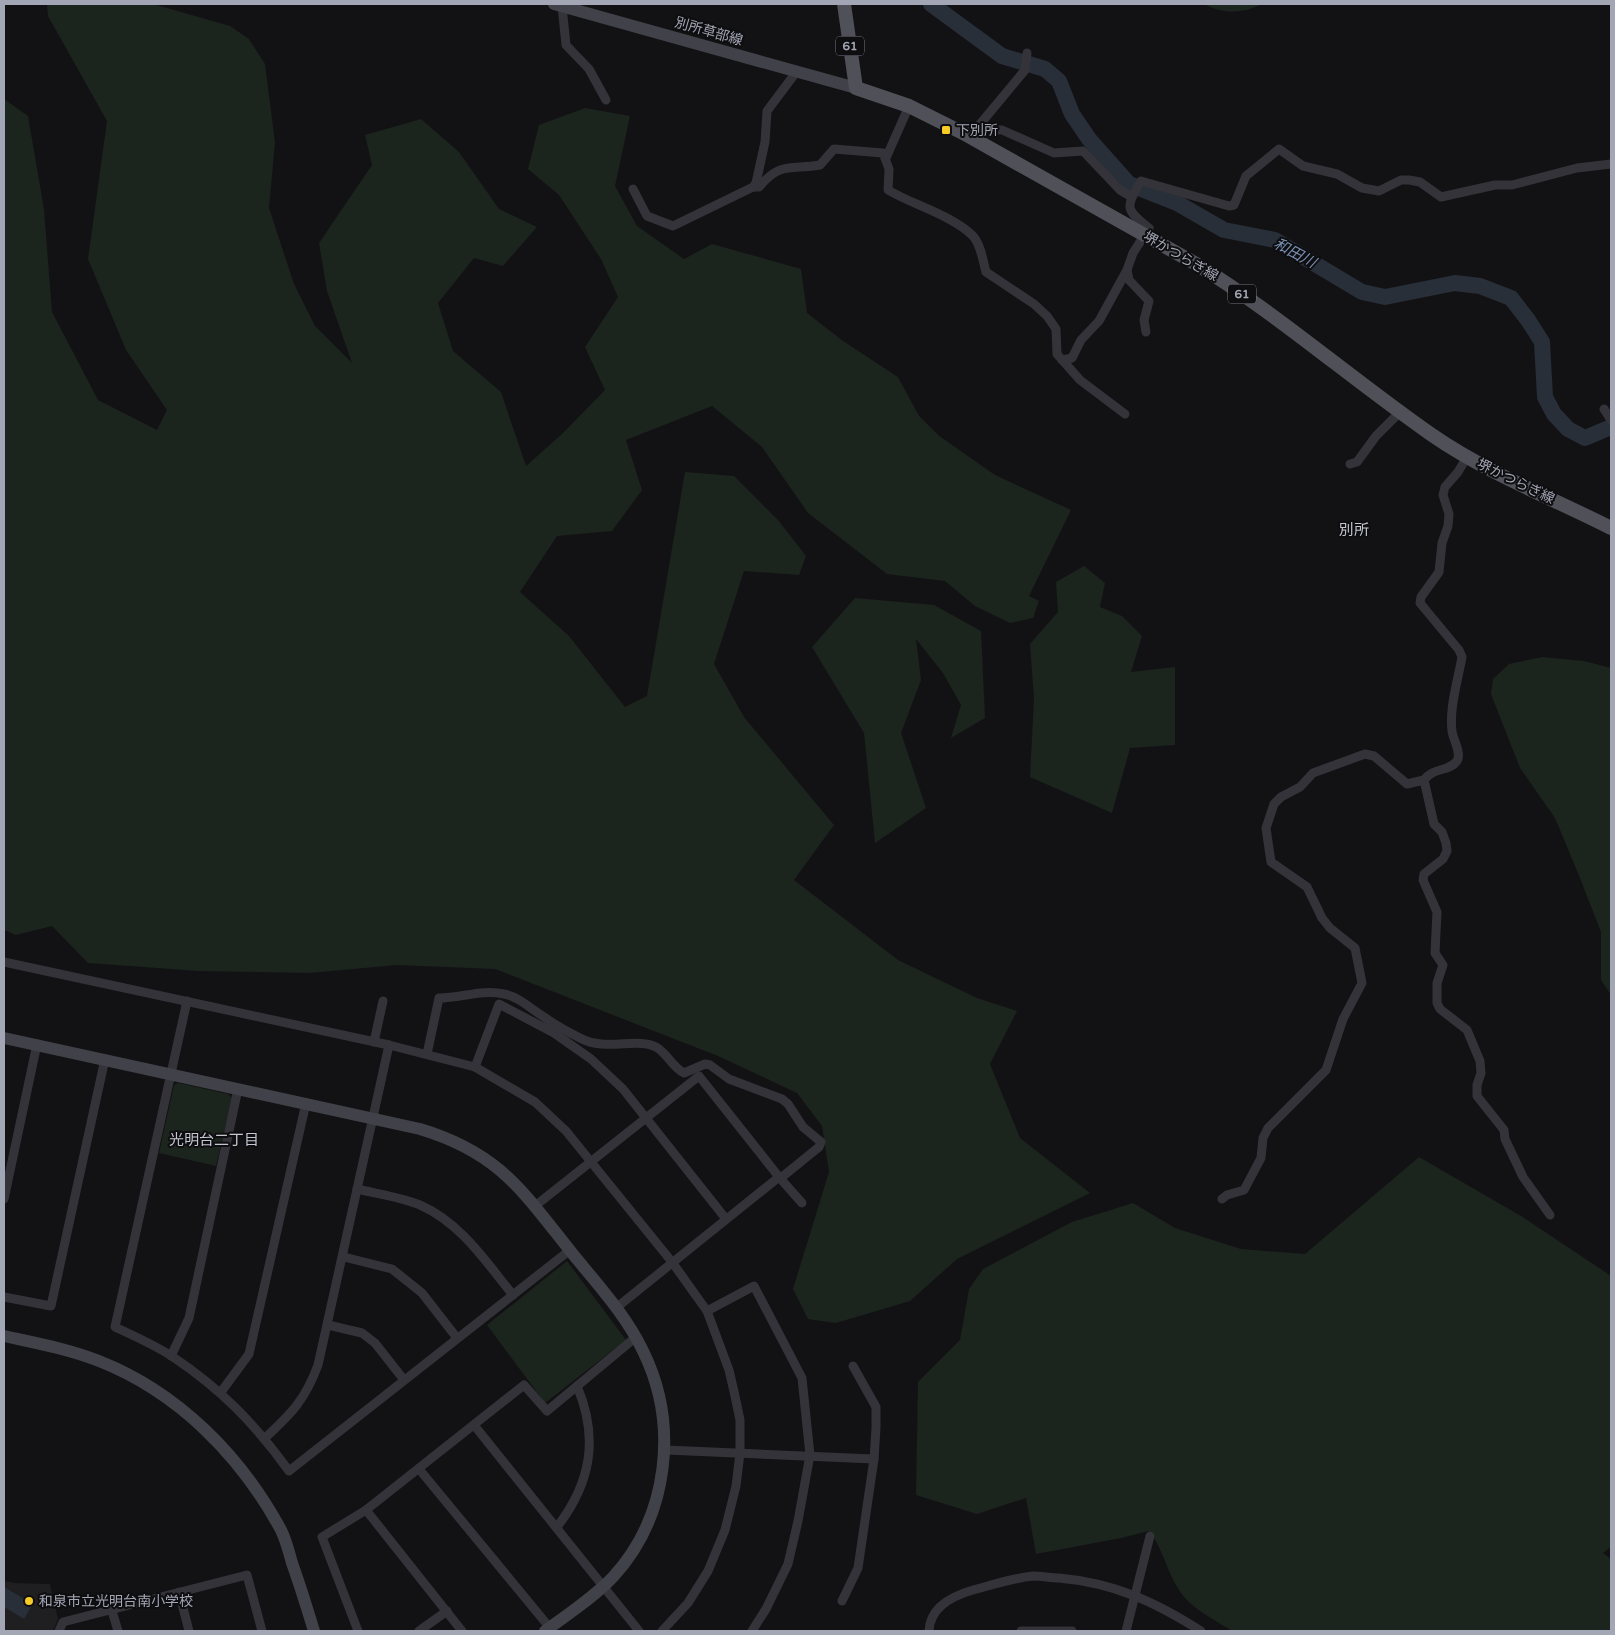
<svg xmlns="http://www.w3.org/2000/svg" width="1615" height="1635" font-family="'Varela Round','Noto Sans JP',sans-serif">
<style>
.built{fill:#1f1e21}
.green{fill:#1c241e}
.water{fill:#282f38}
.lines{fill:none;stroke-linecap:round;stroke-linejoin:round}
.river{stroke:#282f38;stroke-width:16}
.street{stroke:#333339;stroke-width:9}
.secondary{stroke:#414249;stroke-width:12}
.primary{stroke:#4f5058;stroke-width:14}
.poi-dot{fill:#f8cc26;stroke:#0e0d0f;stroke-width:2}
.labels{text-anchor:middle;stroke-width:4;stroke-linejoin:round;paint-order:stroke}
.shield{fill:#0e0d0f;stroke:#767883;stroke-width:1}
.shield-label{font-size:12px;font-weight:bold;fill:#a3a6b5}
.street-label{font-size:14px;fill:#a3a6b5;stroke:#0e0d0f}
.poi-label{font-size:14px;fill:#a3a6b5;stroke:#0e0d0f;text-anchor:start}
.water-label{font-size:15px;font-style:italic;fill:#7890b2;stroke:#0e0d0f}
.neighbourhood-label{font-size:15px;fill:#c4c6d1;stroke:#0e0d0f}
</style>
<rect width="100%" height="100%" fill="#121214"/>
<!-- built -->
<path class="built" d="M4 1581 14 1583 50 1584 58 1619 53 1631H4Z"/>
<!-- green -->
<g class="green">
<path d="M47 4H153L230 26 249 39 265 64 275 143 269 208 294 284 315 326 352 363 327 291 319 243 372 165 365 135 421 119 459 152 499 209 537 227 503 266 474 258 438 303 453 351 501 392 526 466 562 434 605 390 585 347 618 297 601 259 559 195 528 169 539 125 585 108 630 116 615 186 637 226 684 259 712 244 801 269 807 313 843 341 898 377 919 416 938 435 995 475 1071 510 1029 596 1039 601 1033 618 1010 623 975 606 945 581 887 574 808 513 762 447 712 406 626 440 642 490 612 531 557 536 520 592 569 636 625 707 647 696 685 472 734 476 778 520 806 556 799 575 744 571 714 664 744 717 834 825 794 880 898 960 977 998 1017 1011 990 1064 1020 1138 1090 1193 957 1259 910 1301 836 1323 808 1319 793 1289 829 1172 822 1126 797 1093 718 1056 495 969 397 965 310 973 198 971 88 963 52 926 16 935 4 930V99L28 116 44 209 52 312 98 400 157 430 167 410 126 350 88 259 107 121 48 16Z"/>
<path d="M1204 4H1262C1243 14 1222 14 1204 4Z"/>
<path d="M1084 566 1105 583 1100 607 1122 616 1142 636 1131 672 1175 667V745L1130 748 1112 813 1030 777 1034 698 1030 644 1058 612 1056 582Z"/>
<path d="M855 598 934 605 981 631 985 718 951 738 961 705 943 673 916 639 921 680 901 733 926 808 875 843 864 733 812 647Z"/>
<path d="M1542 657 1584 661 1611 668V995L1601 980V932L1580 878 1555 818 1520 768 1491 694 1493 679 1509 664Z"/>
<path d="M178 1083 228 1094 232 1098 216 1166 159 1153 174 1085Z"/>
<path d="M1419 1157 1521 1216 1611 1276V1547L1603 1553 1611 1559V1631H1232C1214 1619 1191 1609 1179 1590 1166 1571 1164 1550 1149 1531L1121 1538 1036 1554 1026 1498 977 1514 916 1495 918 1382 960 1340 969 1289 983 1269 1072 1222 1133 1203 1175 1228 1241 1249 1305 1254Z"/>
<path d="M567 1261 626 1340 545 1403 487 1325Z"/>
</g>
<!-- water -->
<path class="water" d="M4 1587 33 1604 24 1619 4 1607Z"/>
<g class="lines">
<!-- river -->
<path class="river" d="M931 4 1002 56 1045 69 1059 81 1072 114 1089 139 1129 184 1177 203 1224 230 1275 240 1362 292 1385 297 1455 283 1480 286 1511 298 1528 320 1542 342 1545 397 1554 414 1568 429 1585 438 1611 427"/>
<!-- street -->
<g class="street">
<path d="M562 6 566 45 589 69 606 100"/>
<path d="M976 129 1025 70 1027 53"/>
<path d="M963 133 976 129 1002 130 1054 153 1083 151 1120 190 1132 197"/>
<path d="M886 158 909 106"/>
<path d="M753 187H759C781 161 791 170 820 165L834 149 883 153 889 169 888 190C913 205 952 215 973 236 981 245 983 261 986 272L1034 304 1047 316 1056 329 1057 354 1080 380 1125 414"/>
<path d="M633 189 647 216 673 226 753 187 756 183 765 142 767 111 797 71"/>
<path d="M1127 270 1129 280 1149 301 1144 320 1146 332"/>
<path d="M1062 360 1072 358 1081 340 1099 321 1127 270 1133 253 1149 228C1124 209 1126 207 1141 181L1229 206 1234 205 1246 176 1279 149 1303 166 1337 174 1362 188 1379 191 1401 180H1409L1420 182 1441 197 1495 185H1512L1577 168 1611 164"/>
<path d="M1604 409 1611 420"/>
<path d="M1467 457 1458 472 1445 487 1443 495 1449 514 1448 526 1442 543 1439 572 1421 597 1420 603 1459 650 1462 657C1458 680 1449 708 1452 731 1453 740 1462 753 1457 761 1449 772 1433 767 1424 780L1434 824 1442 832 1446 843 1447 851 1443 859 1424 874 1423 880 1437 912 1435 953 1443 965 1437 983V1003L1440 1009 1467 1030 1480 1061 1481 1073 1477 1085V1096L1504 1130 1505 1139 1523 1177 1550 1215"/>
<path d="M1350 464 1357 462 1376 436 1401 411"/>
<path d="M4 962 389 1045 475 1067 535 1102 566 1131 672 1262 707 1311 729 1370 735 1396 740 1420V1453L736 1486 725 1530 708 1571 688 1603 662 1631"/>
<path d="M187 1001 115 1327C134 1336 155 1345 173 1357 221 1389 255 1424 289 1471L570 1250"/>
<path d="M374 1042 383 1001"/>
<path d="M427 1054 439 998C461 998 482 989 504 994 519 997 531 1009 544 1017 555 1025 568 1032 580 1038 605 1052 637 1037 656 1047 667 1053 672 1067 684 1073L705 1064 710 1065 729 1079 782 1099 788 1104 803 1127 821 1142 819 1147 782 1177H779L802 1203"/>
<path d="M475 1067 499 1004 554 1033 591 1059 623 1089 726 1219"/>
<path d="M357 1189C378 1194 401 1197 420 1205 461 1223 486 1262 513 1295"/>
<path d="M4 1199 37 1044"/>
<path d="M1222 1199 1227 1195 1244 1190 1261 1158 1263 1138 1268 1128 1326 1070 1343 1019 1362 983 1355 948 1330 928 1322 918 1307 887 1271 862 1266 828 1274 804 1281 797 1300 787 1313 773 1365 754 1374 756 1407 784 1424 780"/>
<path d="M535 1206 699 1076 779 1177 616 1308"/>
<path d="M344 1257 392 1269 422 1293 457 1338"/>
<path d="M4 1297 51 1306 105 1059"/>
<path d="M707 1311 754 1286 802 1378 810 1455 798 1521 788 1564 766 1609 752 1631"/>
<path d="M328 1325 362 1333 375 1343 404 1380"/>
<path d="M171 1356 189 1318 238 1089"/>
<path d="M221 1392 249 1354 306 1103"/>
<path d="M474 1425 639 1631"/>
<path d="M265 1438C292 1413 305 1400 318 1365L389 1045"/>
<path d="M666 1450 874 1459"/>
<path d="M419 1469 550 1628"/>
<path d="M366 1510 462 1631"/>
<path d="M557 1527C591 1483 599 1438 577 1386"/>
<path d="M179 1592 189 1631"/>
<path d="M842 1601 858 1568 874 1459 876 1428V1407L853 1366"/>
<path d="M112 1611 118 1631"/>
<path d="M59 1631 63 1622 247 1575 262 1631"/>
<path d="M358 1631 322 1537 366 1510 524 1385 547 1411 636 1337"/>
<path d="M419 1631 447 1611"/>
<path d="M929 1631C930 1607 952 1596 973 1590 992 1585 1013 1578 1033 1576 1041 1576 1051 1578 1059 1578 1115 1583 1155 1602 1201 1631"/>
<path d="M1021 1631H1072"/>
<path d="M1126 1631 1150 1536"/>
</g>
<!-- secondary -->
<g class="secondary">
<path d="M554 4 856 88"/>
<path d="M4 1038 420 1129C500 1153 523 1192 572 1253 597 1284 626 1315 643 1351 679 1424 669 1516 613 1577 593 1598 568 1614 545 1631"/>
<path d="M4 1336C36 1343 68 1349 99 1361 178 1392 241 1456 281 1530 286 1540 289 1552 292 1563 300 1585 307 1608 314 1631"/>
</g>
<!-- primary -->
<path class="primary" d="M844 4 856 88 909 106 963 133 1198 265C1280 316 1353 380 1432 435 1487 473 1552 498 1611 528"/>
</g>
<!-- markers -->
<g class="poi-dot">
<rect x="941" y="125" width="10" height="10" rx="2.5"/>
<circle cx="29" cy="1601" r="5"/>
</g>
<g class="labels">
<!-- shield labels -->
<g class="shield">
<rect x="836" y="36.5" width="28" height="19" rx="4"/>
<rect x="1228" y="284.5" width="28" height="19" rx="4"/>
</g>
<g class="shield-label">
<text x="850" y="50">61</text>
<text x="1242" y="298">61</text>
</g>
<!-- street labels -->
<g class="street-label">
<text transform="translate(709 31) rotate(16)" y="5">別所草部線</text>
<text transform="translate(1181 256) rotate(30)" y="5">堺かつらぎ線</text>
<text transform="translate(1516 481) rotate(26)" y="5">堺かつらぎ線</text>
</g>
<!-- poi labels -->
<g class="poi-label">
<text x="956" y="135">下別所</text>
<text x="39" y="1606">和泉市立光明台南小学校</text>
</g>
<!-- water labels -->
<g class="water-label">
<text transform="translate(1295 253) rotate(28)" y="5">和田川</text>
</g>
<!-- neighbourhood labels -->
<g class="neighbourhood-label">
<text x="1354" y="535">別所</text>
<text x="214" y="1145">光明台二丁目</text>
</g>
</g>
<!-- border -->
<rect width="1615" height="1635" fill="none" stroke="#a3a6b5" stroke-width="10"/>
</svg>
